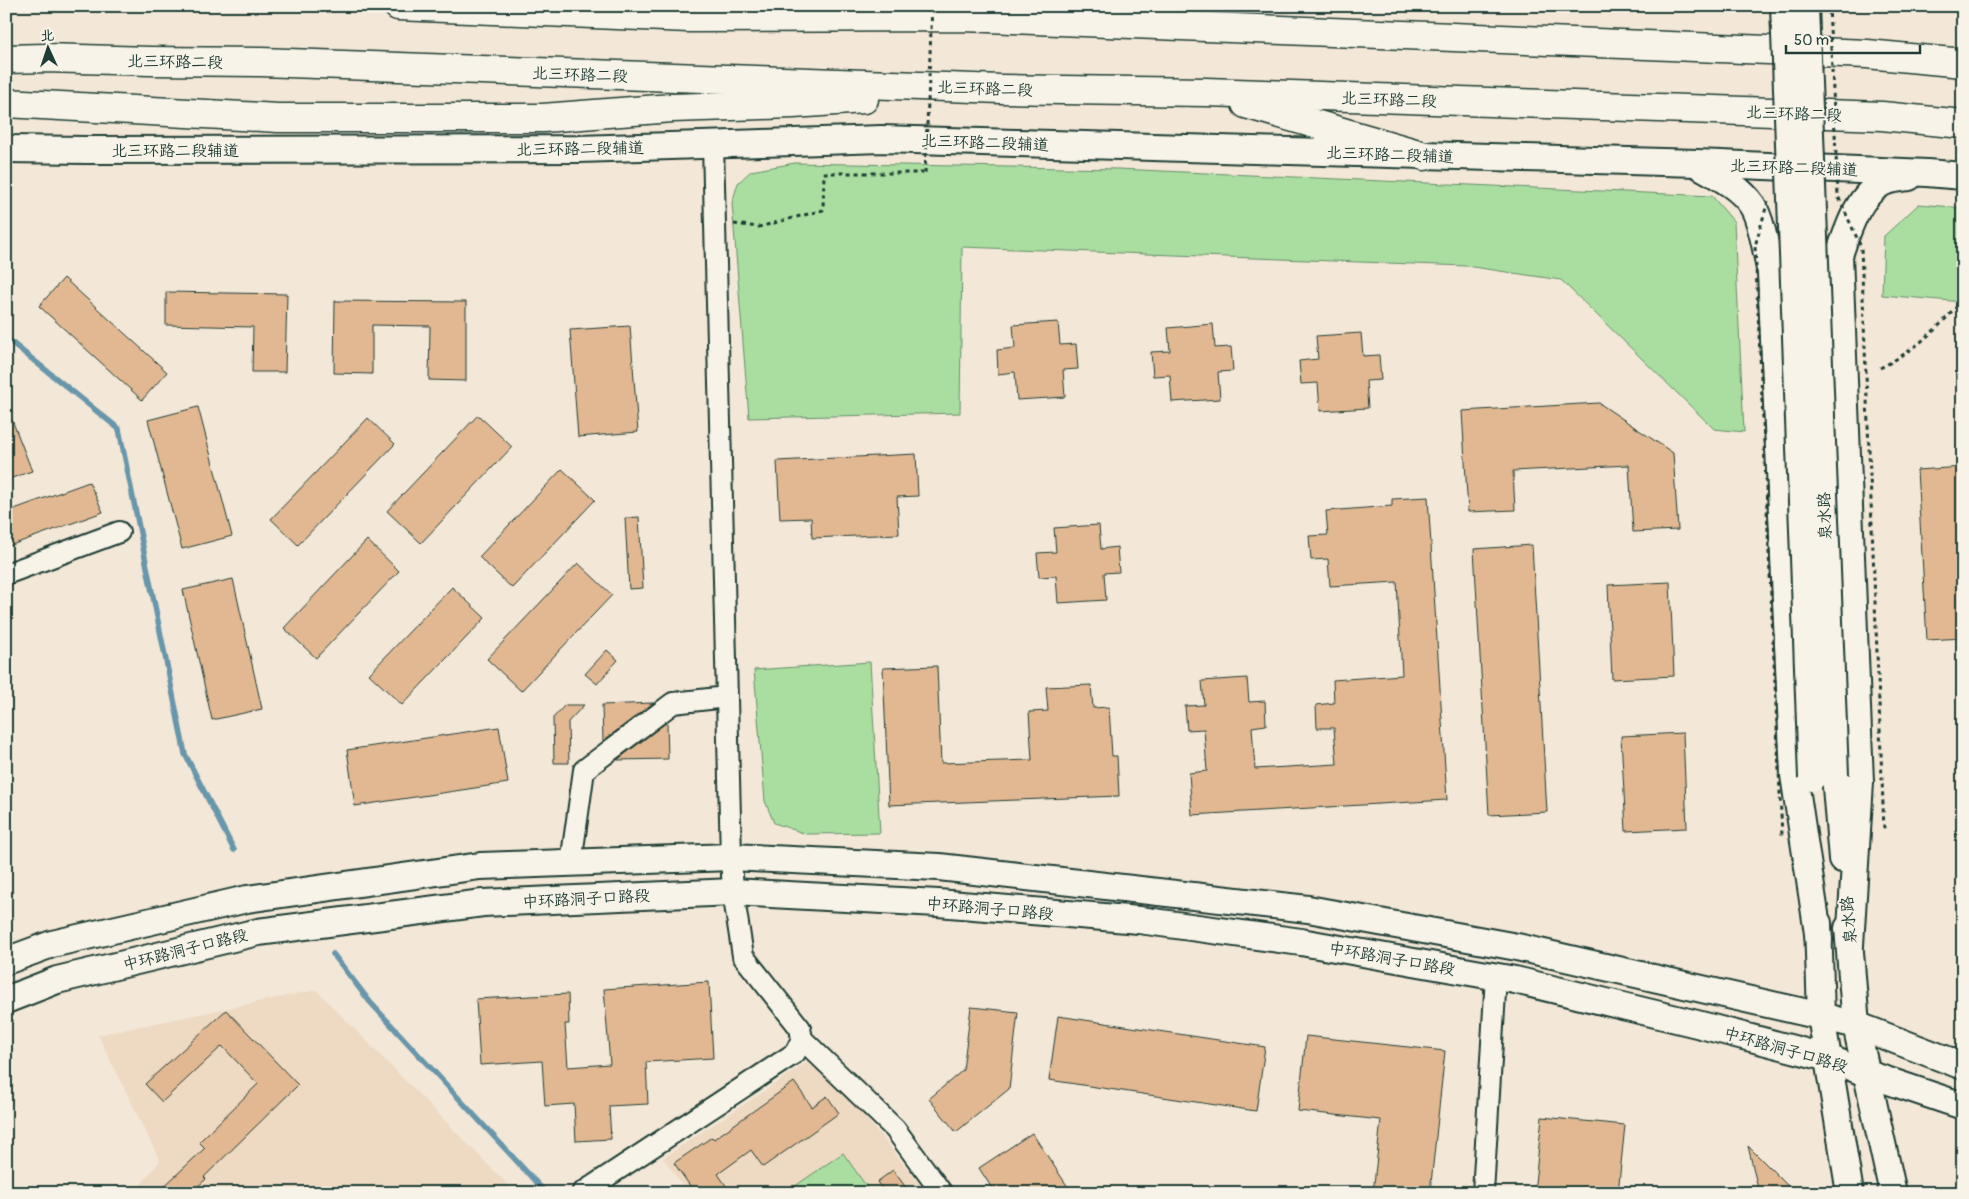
<svg xmlns="http://www.w3.org/2000/svg" width="1969" height="1199" font-family="Pangolin,'LXGW WenKai TC',sans-serif">
<style>
.built{fill:#eed9c2}
.green{fill:#aadea0;stroke:#648e6a}
.lines{fill:none;stroke-linecap:round;stroke-linejoin:round}
.stream{stroke:#6896aa;stroke-width:5.5}
.building{fill:#e2b892;stroke:#1f3d34}
.minor-casing{stroke:#1f3d34;stroke-width:24}
.major-casing{stroke:#1f3d34;stroke-width:30}
.highway-casing{stroke:#1f3d34;stroke-width:31}
.path{stroke:#1f3d34;stroke-width:3;stroke-dasharray:4 4;stroke-linecap:butt}
.minor{stroke:#f7f3e8;stroke-width:20}
.major{stroke:#f7f3e8;stroke-width:26}
.highway{stroke:#f7f3e8;stroke-width:28}
.major-bridge-casing{stroke:#1f3d34;stroke-width:30;stroke-linecap:butt}
.path-bridge{stroke:#1f3d34;stroke-width:3;stroke-dasharray:4 4;stroke-linecap:butt}
.major-bridge{stroke:#f7f3e8;stroke-width:26}
.labels{text-anchor:middle;stroke-width:4;stroke-linejoin:round;paint-order:stroke}
.street-label{font-size:16px;fill:#1f3d34;stroke:#f7f3e8}
</style>
<rect width="100%" height="100%" fill="#f3e7d7"/>
<filter id="ink" filterUnits="userSpaceOnUse"><feTurbulence type="fractalNoise" baseFrequency=".02" numOctaves="2"/><feDisplacementMap in="SourceGraphic" scale="10" xChannelSelector="R" yChannelSelector="G"/><feConvolveMatrix kernelMatrix="1 2 1 2 8 2 1 2 1" color-interpolation-filters="sRGB"/></filter>
<g filter="url(#ink)">
<!-- built -->
<g class="built">
<path d="M316 990 515 1192V1193H134L160 1161 98 1035Z"/>
<path d="M808 1062 860 1110 927 1193H688L663 1158Z"/>
</g>
<!-- green -->
<g class="green">
<path d="M795 163 1118 169 1712 196 1734 222 1744 432 1714 429 1561 280 1466 266 962 247 960 413 749 418 732 203 738 183 751 171Z"/>
<path d="M1919 204 1963 208V302L1882 295 1884 236Z"/>
<path d="M870 662 880 833 806 834 774 823 765 801 754 670Z"/>
<path d="M843 1153 871 1193H785Z"/>
</g>
<g class="lines">
<!-- stream -->
<g class="stream">
<path d="M6 338 119 429 185 754 234 850"/>
<path d="M333 954 370 1002 546 1193"/>
</g>
</g>
<!-- building -->
<g class="building">
<path d="M64 278 167 372 142 400 39 306Z"/>
<path d="M166 292 287 294 285 372H252L253 327 166 325Z"/>
<path d="M335 301 466 302V381L429 380 430 326 372 325V374L334 373Z"/>
<path d="M1058 322 1060 345 1076 344 1078 369 1063 370 1065 397 1017 400 1015 372 998 374 997 350 1015 348 1013 325Z"/>
<path d="M1213 324 1215 348 1231 347 1233 371 1218 372 1220 399 1172 402 1170 375 1153 376 1151 352 1170 351 1168 328Z"/>
<path d="M630 326 638 432 578 437 570 330Z"/>
<path d="M1361 333 1363 356 1379 355 1381 380 1366 381 1368 408 1320 411 1318 383 1301 384 1299 361 1318 359 1316 336Z"/>
<path d="M1599 403 1673 453 1678 530 1633 532 1629 465 1513 471 1515 510 1468 512 1462 411Z"/>
<path d="M7 407 32 471 6 480V408Z"/>
<path d="M198 407 232 536 182 549 148 420Z"/>
<path d="M478 415 512 447 421 543 387 511Z"/>
<path d="M368 418 395 444 298 545 271 519Z"/>
<path d="M916 454 918 496 897 497 899 534 812 538 811 518 780 519 777 461Z"/>
<path d="M1963 467V638L1927 640 1917 470Z"/>
<path d="M562 469 595 500 512 588 479 557Z"/>
<path d="M89 482 103 512 6 547V512Z"/>
<path d="M1428 497 1447 800 1192 815 1189 773 1207 771 1204 729 1187 730 1185 706 1204 705 1202 681 1247 678 1249 702 1265 701 1266 725 1252 727 1255 769 1337 764 1334 728H1317L1316 705 1334 703 1333 680 1402 675 1397 582 1330 586 1328 559 1311 560 1309 536 1328 535 1326 511 1392 506V499Z"/>
<path d="M639 517 643 588 629 589 625 518Z"/>
<path d="M1099 525 1101 549 1117 547 1119 572 1104 573 1106 600 1058 603 1056 576 1039 577 1037 553 1056 552 1054 528Z"/>
<path d="M367 540 399 571 316 658 284 628Z"/>
<path d="M1532 545 1547 812 1489 815 1474 549Z"/>
<path d="M578 563 612 595 521 691 487 659Z"/>
<path d="M233 579 262 709 212 720 183 590Z"/>
<path d="M1670 582 1674 676 1612 679 1608 585Z"/>
<path d="M452 587 485 618 402 705 369 674Z"/>
<path d="M607 650 618 660 597 684 585 674Z"/>
<path d="M937 666 941 763 1032 760 1029 712 1048 711 1046 687 1091 685 1093 708 1109 707 1112 756H1117L1119 796 889 805 883 668Z"/>
<path d="M653 703 603 741 602 705Z"/>
<path d="M565 705H584L568 722 569 763H554L553 718Z"/>
<path d="M667 722 668 759 617 760Z"/>
<path d="M499 727 508 783 355 806 347 750Z"/>
<path d="M1683 733 1687 828 1626 831 1621 736Z"/>
<path d="M709 982 713 1058 646 1062 648 1104 609 1106 611 1139 576 1141 574 1104 545 1106 542 1061 480 1065 476 999 568 994 569 1024H565L568 1067 610 1064 604 989Z"/>
<path d="M971 1007 1018 1012 1009 1089 956 1132 929 1099 963 1070Z"/>
<path d="M226 1010 298 1085 204 1177 206 1179 191 1193H157L205 1148 199 1142 258 1084 222 1046 162 1102 145 1084Z"/>
<path d="M1058 1016 1265 1047 1256 1111 1049 1080Z"/>
<path d="M1306 1036 1445 1051 1430 1193H1373L1381 1120 1298 1111Z"/>
<path d="M794 1082 812 1107 827 1096 839 1113 763 1167 751 1150 718 1174 731 1193H695L674 1163 712 1137 714 1139Z"/>
<path d="M1542 1117 1625 1125 1618 1193H1534Z"/>
<path d="M1032 1133 1072 1193H995L979 1168Z"/>
<path d="M1748 1146 1795 1193H1759Z"/>
<path d="M893 1170 910 1193H885L877 1182Z"/>
</g>
<g class="lines">
<!-- minor casing -->
<g class="minor-casing">
<g id="minor">
<path d="M6 574 119 532"/>
<path d="M571 863 584 770 673 703 727 697"/>
<path d="M802 1039 895 1129 942 1193"/>
<path d="M582 1193 795 1053 802 1039 800 1028 743 956 733 892 731 857 713 145"/>
<path d="M1483 1193 1496 976"/>
</g>
</g>
<!-- major casing -->
<g class="major-casing">
<g id="major">
<path d="M6 149 86 150 579 149 881 139 1697 163 1927 173 1963 176"/>
<path d="M1699 165C1718 176 1740 187 1752 205 1762 220 1767 255 1771 274L1794 775 1819 940"/>
<path d="M1835 775 1842 859"/>
<path d="M1818 923 1821 1016 1850 1193"/>
<path d="M1848 928 1856 1025 1893 1193"/>
<path d="M1850 945 1860 782 1839 255C1848 230 1857 197 1882 183 1889 179 1901 178 1909 177"/>
<path d="M6 961 52 944 247 899 480 866 731 857 939 867 1308 909 1517 947 1821 1016 1856 1025 1963 1066"/>
<path d="M6 1000 57 980 258 932 483 903 733 892 938 903 1139 920 1301 942 1515 980 1697 1024 1828 1058 1868 1074 1963 1106"/>
</g>
</g>
<!-- highway casing -->
<g class="highway-casing">
<g id="highway">
<path d="M398 6 689 18 964 17 1867 54 1963 63"/>
<path d="M6 59 45 58 150 61 261 62 1001 89 1206 92 1882 116 1963 124"/>
<path d="M6 103 278 118H543L672 108 793 104 864 99"/>
<path d="M1246 104 1425 156"/>
</g>
</g>
<!-- path -->
<g class="path">
<path d="M734 224 759 227 823 210 824 173H925"/>
<path d="M1880 368C1916 350 1936 330 1963 300"/>
</g>
<!-- minor -->
<use href="#minor" class="minor"/>
<!-- major -->
<use href="#major" class="major"/>
<!-- highway -->
<use href="#highway" class="highway"/>
<!-- major-bridge casing -->
<g class="major-bridge-casing">
<g id="major-bridge">
<path d="M1784 6 1812 778"/>
<path d="M1805 6 1835 775"/>
</g>
</g>
<!-- path-bridge -->
<g class="path-bridge">
<path d="M1829 6 1838 196 1861 247 1884 830"/>
<path d="M925 173 932 6"/>
<path d="M1768 201 1755 246 1782 836"/>
</g>
<!-- major-bridge -->
<use href="#major-bridge" class="major-bridge"/>
</g>
</g>
<g class="labels">
<!-- street labels -->
<g class="street-label">
<text transform="translate(175 61) rotate(1)" y="6">北三环路二段</text>
<text transform="translate(580 74) rotate(2)" y="6">北三环路二段</text>
<text transform="translate(985 88) rotate(2)" y="6">北三环路二段</text>
<text transform="translate(1389 99) rotate(2)" y="6">北三环路二段</text>
<text transform="translate(1794 113) rotate(2)" y="6">北三环路二段</text>
<text transform="translate(985 142) rotate(2)" y="6">北三环路二段辅道</text>
<text transform="translate(580 148) rotate(-1)" y="6">北三环路二段辅道</text>
<text x="175" y="156">北三环路二段辅道</text>
<text transform="translate(1390 154) rotate(2)" y="6">北三环路二段辅道</text>
<text transform="translate(1794 167) rotate(2)" y="6">北三环路二段辅道</text>
<text transform="translate(1824 516) rotate(-92)" y="6">泉水路</text>
<text transform="translate(586 898) rotate(-3)" y="6">中环路洞子口路段</text>
<text transform="translate(990 908) rotate(5)" y="6">中环路洞子口路段</text>
<text transform="translate(1848 920) rotate(-95)" y="6">泉水路</text>
<text transform="translate(185 949) rotate(-14)" y="6">中环路洞子口路段</text>
<text transform="translate(1392 958) rotate(10)" y="6">中环路洞子口路段</text>
<text transform="translate(1786 1049) rotate(16)" y="6">中环路洞子口路段</text>
</g>
</g>
<!-- margin -->
<rect width="1969" height="1199" fill="none" stroke="#f7f3e8" stroke-width="25"/>
<rect x="12" y="12" width="1944" height="1174" fill="none" stroke="#1f3d34" stroke-width="2" filter="url(#ink)"/>
<!-- north arrow -->
<g transform="translate(48 48) rotate(357)" stroke="#f7f3e8" stroke-width="4" paint-order="stroke">
<path d="M0-4L9 19L0 12L-9 19Z" fill="#1f3d34"/>
<text y="-8" font-size="14" font-weight="bold" text-anchor="middle" fill="#1f3d34">北</text>
</g>
<!-- scale -->
<path d="M1786 45v8h134v-8" fill="none" stroke="#1f3d34" stroke-width="2.5"/>
<text x="1794" y="45" font-size="15" fill="#1f3d34" stroke="#f7f3e8" stroke-width="4" paint-order="stroke">50 m</text>
</svg>
